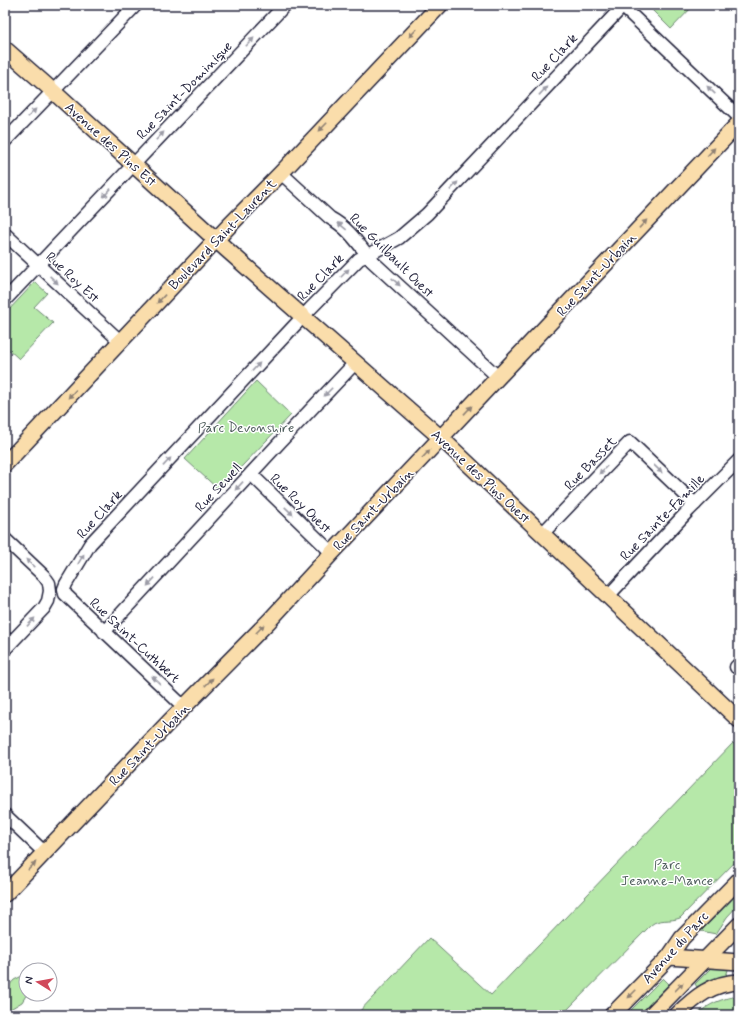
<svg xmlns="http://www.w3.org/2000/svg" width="744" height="1020" font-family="Mynerve,sans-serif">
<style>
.green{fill:#b6e8a9;stroke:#6c8572}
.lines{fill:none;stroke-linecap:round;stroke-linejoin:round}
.minor-casing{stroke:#22223b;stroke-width:15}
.major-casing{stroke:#22223b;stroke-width:18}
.minor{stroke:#fff;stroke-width:12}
.major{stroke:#faddab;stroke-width:15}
.oneway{fill:#8e8073}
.oneway2{fill:#9c9ca7}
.labels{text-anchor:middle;stroke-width:3;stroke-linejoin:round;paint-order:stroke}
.street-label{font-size:14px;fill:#22223b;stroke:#fff}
.park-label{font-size:14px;fill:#4e5d5c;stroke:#fff}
</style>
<rect width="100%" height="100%" fill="#fff"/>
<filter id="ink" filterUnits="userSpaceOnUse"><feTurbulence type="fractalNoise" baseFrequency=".025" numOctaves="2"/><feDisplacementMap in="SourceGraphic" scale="8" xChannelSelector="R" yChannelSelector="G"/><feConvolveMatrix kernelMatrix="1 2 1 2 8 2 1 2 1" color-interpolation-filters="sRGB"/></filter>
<g filter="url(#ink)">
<!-- green -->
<g class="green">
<path d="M647 5H694L671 29Z"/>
<path d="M35 282 47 293 34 307 53 323 19 359 5 346V314Z"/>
<path d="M256 381 291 415 219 490 185 459Z"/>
<path d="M733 743 739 748V858L680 918C670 922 659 918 651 925L562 1015H356L429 938 491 995Z"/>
<path d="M739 892V904L727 917 716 934 701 931Z"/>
<path d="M712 967H729L726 976 706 982 697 987 695 984Z"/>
<path d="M22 976 26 979V994H27L22 1002 12 1008 5 1015V1001H6L7 995 6 989 14 980Z"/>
<path d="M663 978 669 984 639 1015H626Z"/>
<path d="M739 996V1015H696C709 1004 722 998 739 996Z"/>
</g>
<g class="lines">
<!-- minor casing -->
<g class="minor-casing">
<g id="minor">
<path d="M621 5 739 117"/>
<path d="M5 141 136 5"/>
<path d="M281 173 330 218C349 228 359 245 372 261L498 377"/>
<path d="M5 234 121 342"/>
<path d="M5 300 285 5"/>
<path d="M251 474 332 553"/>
<path d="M542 534 630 442 695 504"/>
<path d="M5 539 44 576 49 583 50 591 48 601 44 608 5 649"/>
<path d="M608 596 689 510 739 460"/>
<path d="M104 632 282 440 355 363"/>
<path d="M736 667 739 664"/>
<path d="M184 707 124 650 65 594 64 589 66 584 90 544 310 309 359 259 368 255 399 238 427 214 624 5"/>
<path d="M5 815 45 853"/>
</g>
</g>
<!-- major casing -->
<g class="major-casing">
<g id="major">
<path d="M5 49 45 84 226 249 441 438 739 720"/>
<path d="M5 464 228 227 281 173 440 5"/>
<path d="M5 894 169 722 269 621 332 553 433 446 739 123"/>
<path d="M669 957 739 962"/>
<path d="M612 1015 669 957 682 938 739 880"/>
<path d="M651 1015 739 925"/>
<path d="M677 1015C695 997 712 983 739 982"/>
</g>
</g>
<!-- minor -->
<use href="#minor" class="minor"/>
<!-- major -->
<use href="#major" class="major"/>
</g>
<!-- one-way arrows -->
<defs><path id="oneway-solid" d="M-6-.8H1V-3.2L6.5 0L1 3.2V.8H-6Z"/></defs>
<g class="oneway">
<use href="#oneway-solid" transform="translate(413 33) rotate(134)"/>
<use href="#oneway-solid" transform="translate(323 127) rotate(134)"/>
<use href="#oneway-solid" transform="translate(711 152) rotate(-47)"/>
<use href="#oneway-solid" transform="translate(643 224) rotate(-47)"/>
<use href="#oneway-solid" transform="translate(161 299) rotate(133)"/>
<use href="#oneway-solid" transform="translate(72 394) rotate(133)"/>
<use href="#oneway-solid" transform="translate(468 410) rotate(-47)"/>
<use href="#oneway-solid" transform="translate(426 454) rotate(-47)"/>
<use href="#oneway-solid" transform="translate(260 629) rotate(-46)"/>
<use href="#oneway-solid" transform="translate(209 682) rotate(-45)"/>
<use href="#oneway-solid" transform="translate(32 866) rotate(-46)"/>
<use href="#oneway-solid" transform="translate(679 987) rotate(-45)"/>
<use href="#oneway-solid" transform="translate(632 994) rotate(135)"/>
</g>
<g class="oneway2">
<use href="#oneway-solid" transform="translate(250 42) rotate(-46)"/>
<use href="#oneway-solid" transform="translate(711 90) rotate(-136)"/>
<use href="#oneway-solid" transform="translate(543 91) rotate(-47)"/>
<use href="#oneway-solid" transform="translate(32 113) rotate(-46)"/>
<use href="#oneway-solid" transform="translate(160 136) rotate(-46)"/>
<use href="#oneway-solid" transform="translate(454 186) rotate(-47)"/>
<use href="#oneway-solid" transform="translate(107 193) rotate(133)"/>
<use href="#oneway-solid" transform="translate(342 226) rotate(-141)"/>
<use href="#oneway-solid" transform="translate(345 273) rotate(-46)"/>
<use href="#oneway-solid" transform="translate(54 280) rotate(43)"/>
<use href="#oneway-solid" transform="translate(396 282) rotate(43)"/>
<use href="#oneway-solid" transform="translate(256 367) rotate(-47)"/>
<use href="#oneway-solid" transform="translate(328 392) rotate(134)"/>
<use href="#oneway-solid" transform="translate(167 462) rotate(-47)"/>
<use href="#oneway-solid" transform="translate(658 469) rotate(44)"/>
<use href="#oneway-solid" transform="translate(603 470) rotate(134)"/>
<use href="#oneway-solid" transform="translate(239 486) rotate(133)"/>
<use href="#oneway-solid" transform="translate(289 511) rotate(44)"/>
<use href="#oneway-solid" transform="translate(81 559) rotate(-59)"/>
<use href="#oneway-solid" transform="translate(30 563) rotate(-136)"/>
<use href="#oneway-solid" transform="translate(151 582) rotate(133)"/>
<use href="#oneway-solid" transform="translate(31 622) rotate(-47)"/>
<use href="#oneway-solid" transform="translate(156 680) rotate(-137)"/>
</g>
</g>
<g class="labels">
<!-- street labels -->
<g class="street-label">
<text transform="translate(554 57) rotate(-47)" y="5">Rue Clark</text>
<text transform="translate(184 90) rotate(-46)" y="5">Rue Saint-Dominique</text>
<text transform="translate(111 144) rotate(42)" y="5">Avenue des Pins Est</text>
<text transform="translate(222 234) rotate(-46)" y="5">Boulevard Saint-Laurent</text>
<text transform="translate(392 255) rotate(45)" y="5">Rue Guilbault Ouest</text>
<text transform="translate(596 274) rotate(-47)" y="5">Rue Saint-Urbain</text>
<text transform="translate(73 277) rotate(43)" y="5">Rue Roy Est</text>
<text transform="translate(320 277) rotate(-46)" y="5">Rue Clark</text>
<text transform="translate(590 463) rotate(-46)" y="5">Rue Basset</text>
<text transform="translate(481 476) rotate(43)" y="5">Avenue des Pins Ouest</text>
<text transform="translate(218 487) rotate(-47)" y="5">Rue Sewell</text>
<text transform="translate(301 503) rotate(44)" y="5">Rue Roy Ouest</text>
<text transform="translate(373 509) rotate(-46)" y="5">Rue Saint-Urbain</text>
<text transform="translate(99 514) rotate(-48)" y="5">Rue Clark</text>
<text transform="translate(662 517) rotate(-46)" y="5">Rue Sainte-Famille</text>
<text transform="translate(135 640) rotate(43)" y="5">Rue Saint-Cuthbert</text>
<text transform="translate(149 744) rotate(-46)" y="5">Rue Saint-Urbain</text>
<text transform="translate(675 947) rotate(-48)" y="5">Avenue du Parc</text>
</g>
<!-- park labels -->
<g class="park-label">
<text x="246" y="432">Parc Devonshire</text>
<text x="667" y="869">Parc<tspan x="667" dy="16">Jeanne-Mance</tspan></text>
</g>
</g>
<!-- margin -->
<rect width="744" height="1020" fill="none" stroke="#fff" stroke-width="20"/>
<rect x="10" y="10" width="724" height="1000" fill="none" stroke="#22223b" stroke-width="1.5" filter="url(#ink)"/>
<!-- north arrow -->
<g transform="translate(38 982) rotate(281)"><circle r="19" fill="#ffffff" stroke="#a7a7b1"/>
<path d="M0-3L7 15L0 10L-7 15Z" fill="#d1495b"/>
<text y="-6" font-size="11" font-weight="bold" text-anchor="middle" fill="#22223b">N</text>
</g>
</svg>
